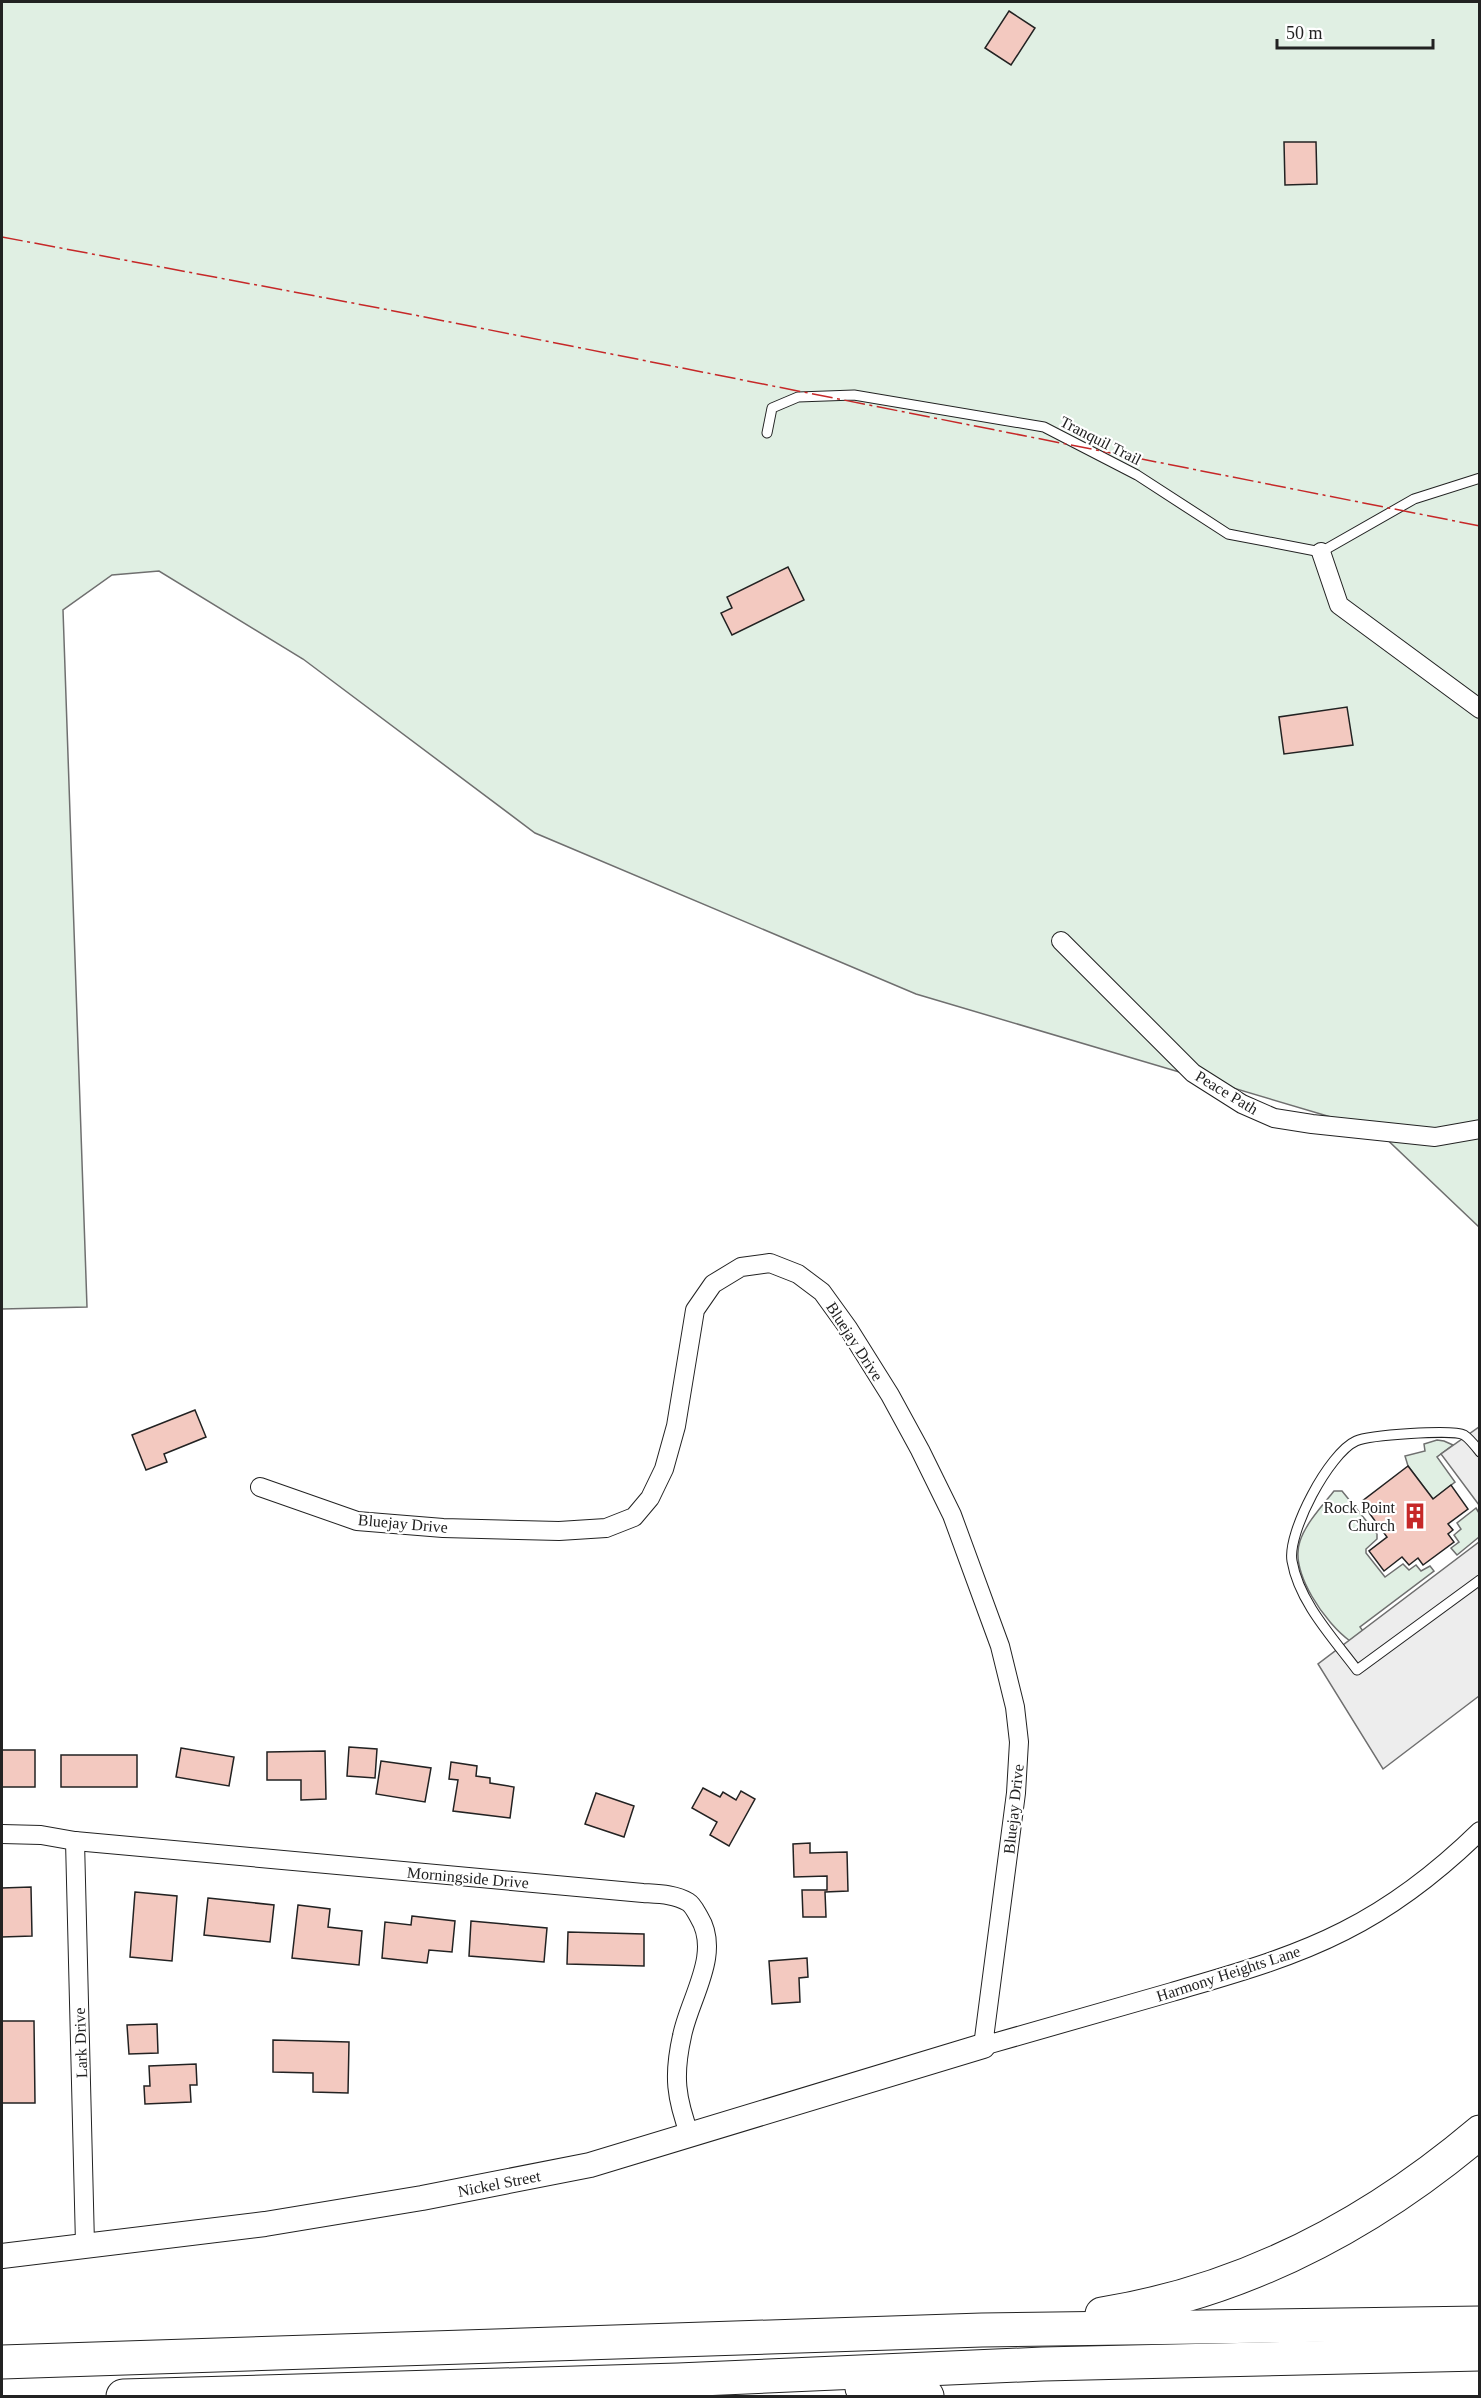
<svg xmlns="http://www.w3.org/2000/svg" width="1481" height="2398" font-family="'Times New Roman',serif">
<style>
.green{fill:#e0efe3;stroke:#6f6f6f;stroke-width:1.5}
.parking{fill:#ededed;stroke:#6f6f6f;stroke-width:1.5}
.building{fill:#f3c9c0;stroke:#222;stroke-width:1.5}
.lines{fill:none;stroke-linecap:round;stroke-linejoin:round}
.service-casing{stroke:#222;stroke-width:11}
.minor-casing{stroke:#222;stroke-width:20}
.tertiary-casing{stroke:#222;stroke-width:26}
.motorway-casing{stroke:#222;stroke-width:35}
.service{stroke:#fff;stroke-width:9}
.minor{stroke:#fff;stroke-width:18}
.tertiary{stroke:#fff;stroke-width:24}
.motorway{stroke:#fff;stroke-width:33}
.power{stroke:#c62828;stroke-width:1.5;stroke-dasharray:21 4.5 3 4.5;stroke-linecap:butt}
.labels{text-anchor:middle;stroke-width:4.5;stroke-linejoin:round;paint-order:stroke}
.street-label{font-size:16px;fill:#222;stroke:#fff}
.poi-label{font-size:16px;fill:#222;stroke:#fff;text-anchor:end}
</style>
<rect width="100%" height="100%" fill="#fff"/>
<!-- green -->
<g class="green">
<path d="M2 2H1479V1227L1378 1131 916 994 535 833 303 659 159 571 112 575 63 610 87 1307 2 1309Z"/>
<path d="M1437 1440 1444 1441 1453 1445 1437 1457 1455 1482 1433 1499 1408 1466 1405 1456 1425 1451 1424 1444Z"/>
<path d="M1334 1491H1342L1377 1534V1539L1366 1549V1553L1385 1577 1403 1564 1409 1570 1416 1565 1421 1571 1430 1566 1434 1571 1360 1627 1363 1631 1350 1641C1326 1624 1289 1572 1300 1541 1306 1523 1322 1506 1334 1491Z"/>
<path d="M1476 1508 1479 1513V1537L1457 1555 1451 1548 1459 1542 1454 1535 1461 1529 1457 1523Z"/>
</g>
<!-- parking -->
<g class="parking">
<path d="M1479 1427V1505L1441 1454Z"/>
<path d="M1479 1542V1696L1383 1769 1318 1664Z"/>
</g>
<!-- building -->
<g class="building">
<path d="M1009 11 1035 28 1011 65 985 48Z"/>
<path d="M1284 142H1316L1317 184 1285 185Z"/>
<path d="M788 567 804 600 732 635 721 613 732 608 727 597Z"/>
<path d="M1347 707 1353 745 1284 754 1279 717Z"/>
<path d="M195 1410 206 1437 164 1454 167 1462 146 1470 132 1435Z"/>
<path d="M1408 1466 1433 1499 1451 1485 1468 1509 1448 1524 1453 1530 1448 1534 1454 1542 1423 1565 1418 1558 1409 1565 1402 1557 1384 1571 1369 1551 1387 1537 1361 1502Z"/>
<path d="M349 1747 377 1749 375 1778 347 1776Z"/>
<path d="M181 1748 234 1757 229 1786 176 1777Z"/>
<rect x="2" y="1750" width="33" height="37"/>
<path d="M325 1751 326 1799 301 1800V1780H267V1752Z"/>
<rect x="61" y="1755" width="76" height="32"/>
<path d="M381 1761 431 1768 425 1802 376 1794Z"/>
<path d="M451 1762 477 1766 476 1776 490 1778V1783L514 1787 510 1818 453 1811 458 1780 449 1779Z"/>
<path d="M703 1788 720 1797 723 1792 736 1800 741 1791 755 1799 729 1846 710 1835 717 1822 692 1808Z"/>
<path d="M596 1793 634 1806 624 1837 585 1824Z"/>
<path d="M810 1843V1853L847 1852 848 1891 825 1892 826 1917H803L802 1890H827V1876L794 1877 793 1844Z"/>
<path d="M31 1887 32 1936 2 1937V1888Z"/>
<path d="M135 1892 177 1896 172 1961 130 1957Z"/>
<path d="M208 1898 274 1905 270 1942 204 1935Z"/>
<path d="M298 1905 330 1909 328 1927 362 1931 359 1965 292 1958Z"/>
<path d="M412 1916 455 1921 452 1952 429 1950 427 1963 382 1958 385 1922 411 1925Z"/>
<path d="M471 1921 547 1928 544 1962 469 1956Z"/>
<path d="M568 1932 644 1934V1966L567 1964Z"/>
<path d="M807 1958 808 1977 799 1978 800 2002 772 2004 769 1961Z"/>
<path d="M2 2021H34L35 2103H2Z"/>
<path d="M157 2024 158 2053 129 2054 127 2025Z"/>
<path d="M273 2040 349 2042 348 2093 313 2092V2073L273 2072Z"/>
<path d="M196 2064 197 2085H190L191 2102 145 2104 144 2086H150L149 2066Z"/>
</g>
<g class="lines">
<!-- service casing -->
<g class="service-casing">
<g id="service">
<path d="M767 433 772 408 798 397 854 395 1044 427 1137 475 1228 534 1321 552 1414 499 1480 478"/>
<path d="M1480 1452C1476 1447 1470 1439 1464 1435 1453 1429 1369 1435 1356 1441 1329 1453 1287 1533 1292 1561 1299 1602 1333 1638 1357 1670L1480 1580"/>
</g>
</g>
<!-- minor casing -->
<g class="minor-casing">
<g id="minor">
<path d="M1321 552 1339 605 1480 709"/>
<path d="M1061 941 1193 1073 1242 1104 1274 1118 1312 1124 1435 1137 1480 1129"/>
<path d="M260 1487 357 1521 443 1528 559 1531 606 1528 634 1517 650 1498 664 1469 676 1426 695 1310 713 1284 741 1267 770 1263 798 1274 822 1292 848 1328 890 1395 920 1450 952 1515 1000 1646 1015 1707 1019 1742 1016 1793 983 2046C1046 2028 1109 2010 1172 1992 1230 1975 1289 1959 1344 1931 1394 1906 1440 1870 1480 1831"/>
<path d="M2 1834 41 1835 75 1841 643 1893C658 1894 675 1894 688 1902 693 1905 696 1912 699 1917 722 1954 689 1999 682 2036 673 2076 676 2098 690 2136"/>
<path d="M75 1841 85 2244"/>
</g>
</g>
<!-- tertiary casing -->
<g class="tertiary-casing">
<path id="tertiary" d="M2 2256 265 2224 422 2198 590 2165 983 2046"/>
</g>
<!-- motorway casing -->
<g class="motorway-casing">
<g id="motorway">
<path d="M1102 2314C1245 2291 1370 2225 1480 2132"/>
<path d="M2 2362 982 2330 1480 2323"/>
<path d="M862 2388 927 2396"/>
<path d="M123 2396 678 2380 1043 2364 1480 2354"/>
</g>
</g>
<!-- service -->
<use href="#service" class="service"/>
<!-- minor -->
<use href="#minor" class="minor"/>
<!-- tertiary -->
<use href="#tertiary" class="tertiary"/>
<!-- motorway -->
<use href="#motorway" class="motorway"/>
<!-- power -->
<path class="power" d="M2 237 379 308 1480 526"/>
</g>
<!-- icons -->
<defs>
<g id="building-bare" transform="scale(2.07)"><path d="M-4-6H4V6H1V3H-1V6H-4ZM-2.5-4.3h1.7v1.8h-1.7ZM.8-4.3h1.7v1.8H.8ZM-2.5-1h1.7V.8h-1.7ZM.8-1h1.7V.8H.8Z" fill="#c62828" stroke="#fff" stroke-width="2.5" paint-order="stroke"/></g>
</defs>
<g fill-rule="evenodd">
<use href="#building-bare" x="1415" y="1516"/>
</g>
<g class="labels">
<!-- street labels -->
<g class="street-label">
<text transform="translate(1101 440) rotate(27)" y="6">Tranquil Trail</text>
<text transform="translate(1227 1092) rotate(31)" y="6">Peace Path</text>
<text transform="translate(855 1341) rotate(57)" y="6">Bluejay Drive</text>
<text transform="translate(403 1523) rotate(5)" y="6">Bluejay Drive</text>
<text transform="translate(1013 1809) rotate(-84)" y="6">Bluejay Drive</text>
<text transform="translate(468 1877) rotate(5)" y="6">Morningside Drive</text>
<text transform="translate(1228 1973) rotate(-18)" y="6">Harmony Heights Lane</text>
<text transform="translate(80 2043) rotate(-92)" y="6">Lark Drive</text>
<text transform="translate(499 2183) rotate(-11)" y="6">Nickel Street</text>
</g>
<!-- poi labels -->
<g class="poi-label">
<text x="1395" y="1513">Rock Point<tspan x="1395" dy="18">Church</tspan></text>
</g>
</g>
<!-- border -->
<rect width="1481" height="2398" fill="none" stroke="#222222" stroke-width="6"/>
<!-- scale -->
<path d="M1277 39v9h156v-9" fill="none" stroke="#222222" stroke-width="3"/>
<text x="1286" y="39" font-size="18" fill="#222222" stroke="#ffffff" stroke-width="4.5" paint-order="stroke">50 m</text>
</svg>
